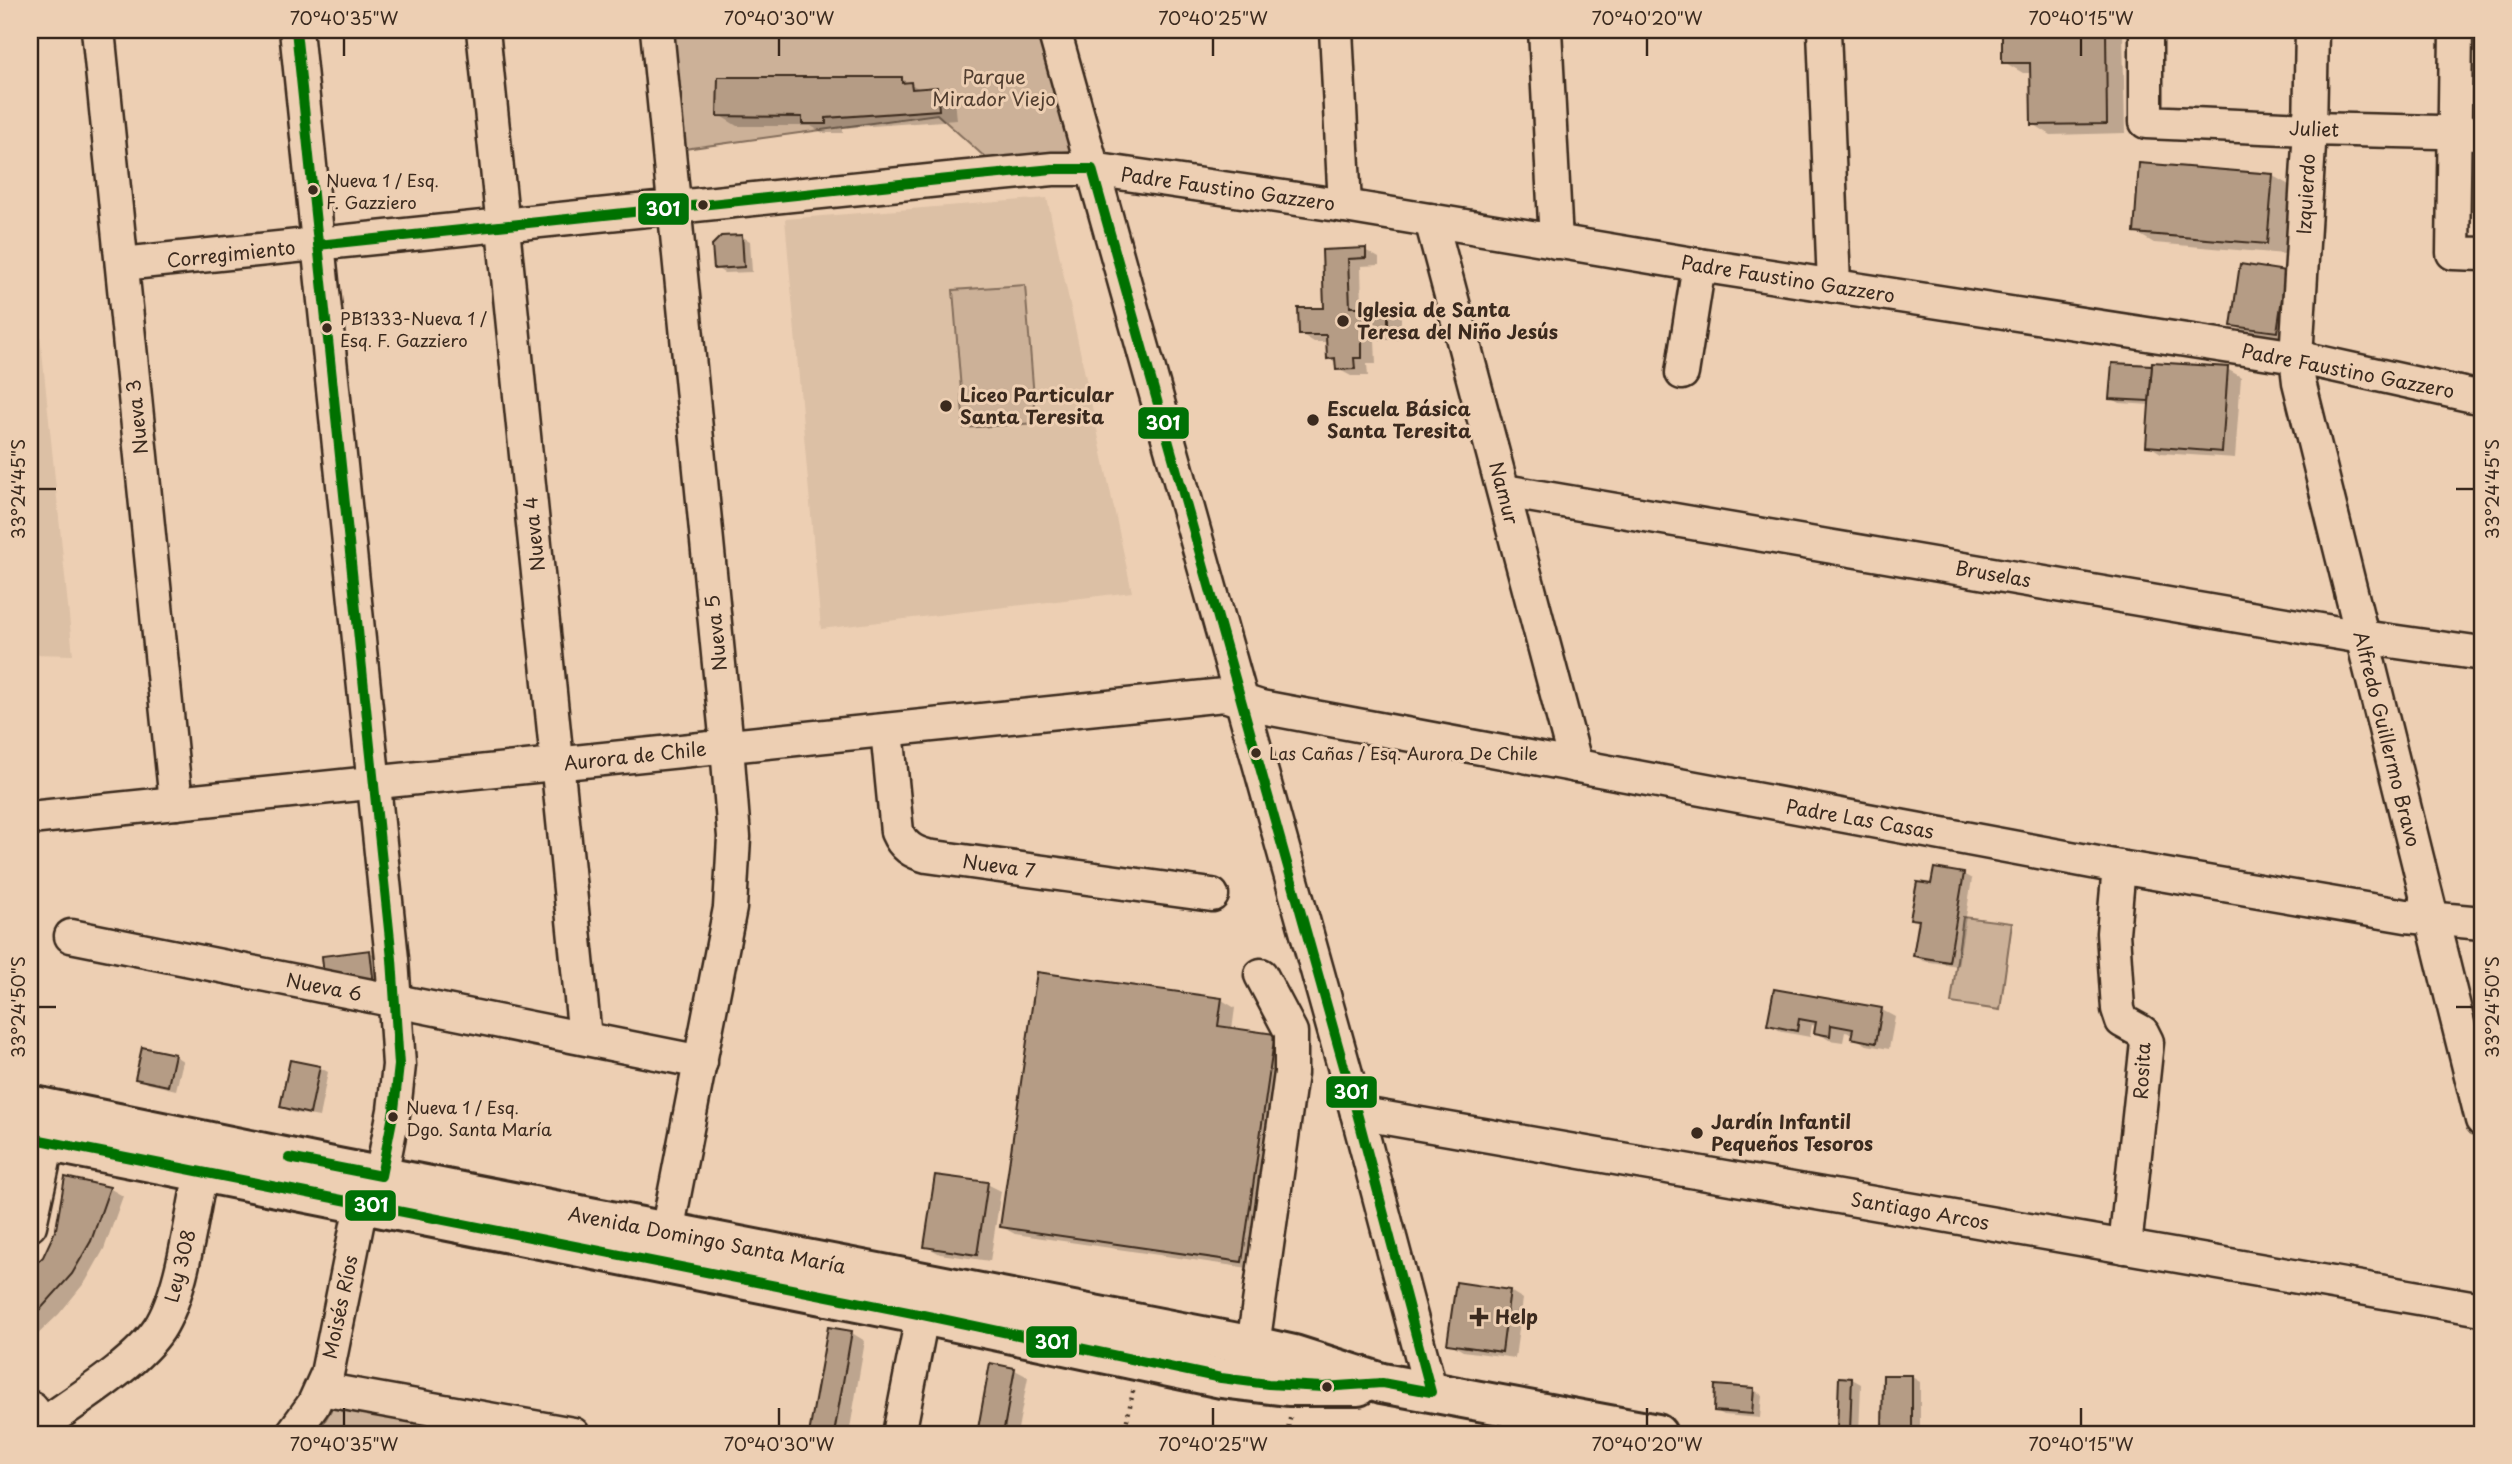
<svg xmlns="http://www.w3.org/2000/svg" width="2512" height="1464" font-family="'Playpen Sans',sans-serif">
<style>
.built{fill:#dcc0a5}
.green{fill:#ccb198;stroke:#846e5b;stroke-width:2}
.shadow{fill:#0003}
.building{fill:#b59c85;stroke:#3b2a1e;stroke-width:2}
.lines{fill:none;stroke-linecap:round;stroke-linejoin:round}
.minor-casing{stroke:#3b2a1e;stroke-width:37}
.major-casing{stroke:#3b2a1e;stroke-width:44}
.path{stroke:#3b2a1e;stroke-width:4.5;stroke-dasharray:2 5;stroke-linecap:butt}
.minor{stroke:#edcfb3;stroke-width:32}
.major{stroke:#edcfb3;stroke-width:38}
.bus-1-casing{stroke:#edcfb3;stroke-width:16}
.bus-1{stroke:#007106;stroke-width:10}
.ticks{fill:none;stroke:#3b2a1e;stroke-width:2.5}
.bus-dot{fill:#3b2a1e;stroke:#edcfb3;stroke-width:2.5}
.labels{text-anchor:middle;stroke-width:6;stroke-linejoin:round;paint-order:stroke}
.bus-label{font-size:17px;fill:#3b2a1e;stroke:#edcfb3;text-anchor:start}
.park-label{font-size:19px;fill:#513e30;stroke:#edcfb3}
.street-label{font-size:19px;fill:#3b2a1e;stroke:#edcfb3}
.poi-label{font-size:19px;font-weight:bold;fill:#3b2a1e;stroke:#edcfb3;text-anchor:start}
.line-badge{stroke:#edcfb3;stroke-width:2.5}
.badge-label{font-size:19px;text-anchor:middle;font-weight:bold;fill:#fff}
.neatline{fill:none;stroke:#3b2a1e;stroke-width:2.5}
.ticks-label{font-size:18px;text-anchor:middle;fill:#3b2a1e}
</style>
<rect width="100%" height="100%" fill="#edcfb3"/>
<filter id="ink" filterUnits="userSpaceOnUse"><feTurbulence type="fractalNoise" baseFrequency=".0143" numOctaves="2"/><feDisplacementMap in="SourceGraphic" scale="14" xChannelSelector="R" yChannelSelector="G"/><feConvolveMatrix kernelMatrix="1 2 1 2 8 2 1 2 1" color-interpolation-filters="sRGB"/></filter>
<g filter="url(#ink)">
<!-- built -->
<g class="built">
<path d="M1047 198 1132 592 821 629 785 219Z"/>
<path d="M30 235 73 655 30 654Z"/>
</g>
<!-- green -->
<g class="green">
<path d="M673 30H1037L1073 151 987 159 937 114 684 149Z"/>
<path d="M1025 285 1036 423 964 428 953 290Z"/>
<path d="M1963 917 2012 923 2000 1010 1951 1003Z"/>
<path d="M337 1400 496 1434H317Z"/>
</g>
<!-- shadow -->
<g class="shadow">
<path d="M2004 30H2123L2125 133 2051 135 2033 124 2032 73H2023L2004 62Z"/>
<path d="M901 79 922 90 936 89 955 99 957 120 843 128V133H823L811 126H737L719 115Z"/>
<path d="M2273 176 2291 186 2285 254 2154 243 2135 232Z"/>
<path d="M741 236 750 241 752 272 724 273 716 268Z"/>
<path d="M1365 250 1379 258V265L1361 266 1362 309H1387L1401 317V340H1375L1376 364H1367L1368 376H1351L1338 369 1337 363 1329 358 1328 342H1314L1301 334 1326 309 1324 252Z"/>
<path d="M2286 272 2291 339 2246 332 2233 325Z"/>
<path d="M2114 364 2227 369 2241 377 2235 458 2161 453 2148 445 2151 405 2120 403 2111 398Z"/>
<path d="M1963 874 1972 879 1958 966 1923 961 1915 956 1920 923 1912 918 1933 886Z"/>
<path d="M370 952 378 957 382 990 335 981Z"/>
<path d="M1775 991 1882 1010 1895 1017 1889 1049 1867 1045 1853 1037 1854 1034 1845 1032 1843 1042 1829 1040 1816 1032 1817 1026 1812 1025 1810 1037 1783 1032 1769 1025Z"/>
<path d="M1222 1000 1235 1008 1232 1030 1274 1036 1288 1043 1255 1269 1015 1234 1002 1227Z"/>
<path d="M144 1049 175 1056 183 1061 176 1090 146 1083 137 1078Z"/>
<path d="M319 1067 328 1072 319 1117 291 1112 282 1107Z"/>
<path d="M987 1184 1001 1191 990 1261 940 1254 926 1246Z"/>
<path d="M109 1188 123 1196 104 1249 86 1281 59 1314 32 1340 30 1339V1270L44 1258Z"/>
<path d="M1510 1291 1523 1299 1515 1358 1463 1351 1449 1343Z"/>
<path d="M829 1329 852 1333 865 1341 849 1434H810Z"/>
<path d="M992 1365 1015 1370 1028 1377 1017 1434H979Z"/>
<path d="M1912 1377 1920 1382V1434H1891L1884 1430Z"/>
<path d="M1852 1379 1861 1384 1859 1434H1847L1839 1429Z"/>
<path d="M1754 1390 1762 1395 1760 1418 1724 1415 1715 1410Z"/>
</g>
<!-- building -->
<g class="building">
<path d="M2002 30H2106L2107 124 2031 125 2030 63H2002Z"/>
<path d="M718 77H902V83L911 82 912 89 937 87 939 110 826 118V124H802V117L717 116Z"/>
<path d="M2139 163 2273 174 2267 244 2134 233Z"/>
<path d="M742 235 744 267 714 269 712 245 721 236Z"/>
<path d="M1366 248V258L1348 259 1350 307H1388V333H1362V358H1354L1355 369 1336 370 1335 358 1327 359 1326 335H1299L1298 308H1324L1322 250Z"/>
<path d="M2240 264 2286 271 2277 332 2231 326Z"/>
<path d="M2152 362 2228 367 2222 452 2146 446Z"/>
<path d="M2112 363 2152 365 2149 401 2109 399Z"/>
<path d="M1934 868 1964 873 1949 962 1913 956 1919 920 1910 919 1917 882 1931 884Z"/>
<path d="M370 950 374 986 324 977 322 956Z"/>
<path d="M1037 972 1222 998 1218 1026 1275 1034 1242 1262 1000 1227Z"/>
<path d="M1774 989 1882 1008 1876 1043 1851 1038 1853 1029 1831 1025 1830 1036 1814 1033 1816 1022 1799 1019 1797 1031 1767 1025Z"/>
<path d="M142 1047 175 1054 168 1086 135 1079Z"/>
<path d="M290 1060 320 1066 310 1114 280 1107Z"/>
<path d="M935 1175 988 1182 977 1255 924 1247Z"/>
<path d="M65 1177 110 1187 91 1241 72 1274 30 1321V1269L43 1257 56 1229Z"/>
<path d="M1456 1282 1510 1290 1502 1352 1447 1344Z"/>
<path d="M828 1327 852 1331 834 1434H809Z"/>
<path d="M990 1363 1015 1368 1003 1434H977Z"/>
<path d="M1883 1375H1912V1431H1882Z"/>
<path d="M1839 1377 1852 1378 1850 1431 1837 1430Z"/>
<path d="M1715 1385 1754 1388 1752 1414 1714 1411Z"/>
</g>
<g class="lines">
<!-- minor casing -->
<g class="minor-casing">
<g id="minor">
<path d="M98 30 176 803"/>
<path d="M483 30 585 1038"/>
<path d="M657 30 727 746 734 837 730 908 667 1232"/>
<path d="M1054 30 1357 1113 1431 1392"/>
<path d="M1336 30 1345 206"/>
<path d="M1545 30 1556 242"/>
<path d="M1824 30 1834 286"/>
<path d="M2146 30V122L2310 129 2482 133"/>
<path d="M2312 30 2310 129 2296 357 2299 382 2482 1120"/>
<path d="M2456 30 2453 253 2482 254"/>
<path d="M1431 220 1576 766"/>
<path d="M122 264 958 178 1053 169H1092L1345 206 1699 265 2296 357 2482 398"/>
<path d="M1682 373 1699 265"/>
<path d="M1504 491 2362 637 2482 654"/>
<path d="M887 730 897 832C903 846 912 852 927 856L1212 895"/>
<path d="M30 818 1224 695 1261 707 2119 867 2406 916 2482 923"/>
<path d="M2119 867 2113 933 2118 1009 2122 1021 2142 1032 2147 1042 2125 1247"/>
<path d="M71 936 701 1062"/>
<path d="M1357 1113 2482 1309"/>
<path d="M30 1225 48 1142"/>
<path d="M1253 1346 1291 1073V1032L1261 975"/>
<path d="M321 1389 573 1434"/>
<path d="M30 1434C68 1405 134 1367 159 1329 183 1292 191 1217 201 1173"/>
<path d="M292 1434 313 1405 327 1374 361 1205 381 1176 394 1110 399 1065 392 959 296 30"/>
<path d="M899 1434 927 1291"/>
</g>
</g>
<!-- major casing -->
<g class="major-casing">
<g id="major">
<path d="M30 1105 338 1168 1253 1346 1294 1355 1382 1383 1657 1434"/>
<path d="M30 1138 923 1315 1221 1378 1288 1386H1358"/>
<path d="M30 1411 46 1434"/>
</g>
</g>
<!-- path -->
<g class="path">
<path d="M1124 1434 1134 1387"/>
<path d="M1287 1434 1291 1414"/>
</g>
<!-- minor -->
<use href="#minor" class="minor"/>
<!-- major -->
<use href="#major" class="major"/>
<!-- bus-1 casing -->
<g class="bus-1-casing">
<g id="bus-1">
<path d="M30 1138 923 1315 1221 1378 1268 1384 1323 1387 1382 1383 1431 1392 1357 1113 1092 169H1053L958 178 318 245"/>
<path d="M289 1158 381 1176 394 1110 399 1065 392 959 296 30"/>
</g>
</g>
<!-- bus-1 -->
<use href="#bus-1" class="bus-1"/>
</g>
</g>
<!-- ticks -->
<path class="ticks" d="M344 38V56M779 38V56M1213 38V56M1647 38V56M2081 38V56M38 489H56M2456 489H2474M38 1007H56M2456 1007H2474M344 1408V1426M779 1408V1426M1213 1408V1426M1647 1408V1426M2081 1408V1426"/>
<!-- markers -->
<g class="bus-dot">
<circle cx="313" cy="190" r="6"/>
<circle cx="703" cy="205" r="6"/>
<circle cx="1343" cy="321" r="7"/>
<circle cx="327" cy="328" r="6"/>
<circle cx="946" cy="406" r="7"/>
<circle cx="1313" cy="420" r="7"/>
<circle cx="1256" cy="753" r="6"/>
<circle cx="393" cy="1117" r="6"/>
<circle cx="1697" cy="1133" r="7"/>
<path d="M1475.5 1306.5h7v7h7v7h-7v7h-7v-7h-7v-7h7z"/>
<circle cx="1327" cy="1387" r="6"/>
</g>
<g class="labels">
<!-- bus labels -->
<g class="bus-label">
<text x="326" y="187">Nueva 1 / Esq.<tspan x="326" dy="22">F. Gazziero</tspan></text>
<text x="340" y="325">PB1333-Nueva 1 /<tspan x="340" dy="22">Esq. F. Gazziero</tspan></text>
<text x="1269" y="760">Las Cañas / Esq. Aurora De Chile</text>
<text x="406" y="1114">Nueva 1 / Esq.<tspan x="406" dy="22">Dgo. Santa María</tspan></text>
</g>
<!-- park labels -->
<g class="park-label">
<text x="994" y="84">Parque<tspan x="994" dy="22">Mirador Viejo</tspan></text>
</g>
<!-- street labels -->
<g class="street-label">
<text transform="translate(2314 129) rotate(2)" y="7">Juliet</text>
<text transform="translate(1228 189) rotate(8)" y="7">Padre Faustino Gazzero</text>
<text transform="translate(2306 194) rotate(-87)" y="7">Izquierdo</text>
<text transform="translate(231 254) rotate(-6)" y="7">Corregimiento</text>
<text transform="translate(1788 279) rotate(9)" y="7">Padre Faustino Gazzero</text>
<text transform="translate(2348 371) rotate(11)" y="7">Padre Faustino Gazzero</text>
<text transform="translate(137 417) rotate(-96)" y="7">Nueva 3</text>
<text transform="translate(1504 493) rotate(75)" y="7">Namur</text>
<text transform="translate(534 534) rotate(-96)" y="7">Nueva 4</text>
<text transform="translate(1993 574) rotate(10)" y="7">Bruselas</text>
<text transform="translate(716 633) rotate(-96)" y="7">Nueva 5</text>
<text transform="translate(2387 739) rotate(76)" y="7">Alfredo Guillermo Bravo</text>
<text transform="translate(635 756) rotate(-6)" y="7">Aurora de Chile</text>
<text transform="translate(1860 819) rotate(10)" y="7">Padre Las Casas</text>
<text transform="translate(999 866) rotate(8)" y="7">Nueva 7</text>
<text transform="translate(324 987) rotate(11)" y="7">Nueva 6</text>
<text transform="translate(2142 1071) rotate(-87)" y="7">Rosita</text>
<text transform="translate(1920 1211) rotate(10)" y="7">Santiago Arcos</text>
<text transform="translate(707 1240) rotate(11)" y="7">Avenida Domingo Santa María</text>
<text transform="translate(180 1266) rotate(-76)" y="7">Ley 308</text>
<text transform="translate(340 1307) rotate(-78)" y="7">Moisés Ríos</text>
</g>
<!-- poi labels -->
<g class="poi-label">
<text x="1357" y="317">Iglesia de Santa<tspan x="1357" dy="22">Teresa del Niño Jesús</tspan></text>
<text x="960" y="402">Liceo Particular<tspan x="960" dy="22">Santa Teresita</tspan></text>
<text x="1327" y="416">Escuela Básica<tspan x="1327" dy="22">Santa Teresita</tspan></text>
<text x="1711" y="1129">Jardín Infantil<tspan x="1711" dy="22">Pequeños Tesoros</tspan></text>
<text x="1495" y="1324">Help</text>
</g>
</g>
<g class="line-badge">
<rect x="637" y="192" width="53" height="34" rx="7" fill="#007106"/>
<rect x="1137" y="406" width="53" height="34" rx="7" fill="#007106"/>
<rect x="1325" y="1075" width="53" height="34" rx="7" fill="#007106"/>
<rect x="344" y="1189" width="53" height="33" rx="7" fill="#007106"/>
<rect x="1025" y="1325" width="53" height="34" rx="7" fill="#007106"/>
</g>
<g class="badge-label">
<text x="663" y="216">301</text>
<text x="1163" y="430">301</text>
<text x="1351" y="1099">301</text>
<text x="371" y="1212">301</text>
<text x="1052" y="1349">301</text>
</g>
<!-- margin -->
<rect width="2512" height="1464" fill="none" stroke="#edcfb3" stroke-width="77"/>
<rect x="38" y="38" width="2436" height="1388" class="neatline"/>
<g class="ticks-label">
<text x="344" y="25">70°40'35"W</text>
<text x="779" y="25">70°40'30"W</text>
<text x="1213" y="25">70°40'25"W</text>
<text x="1647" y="25">70°40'20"W</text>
<text x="2081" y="25">70°40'15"W</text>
<text transform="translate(19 489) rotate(-90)" y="6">33°24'45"S</text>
<text transform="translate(2493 489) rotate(-90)" y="6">33°24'45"S</text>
<text transform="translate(19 1007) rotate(-90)" y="6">33°24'50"S</text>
<text transform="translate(2493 1007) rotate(-90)" y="6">33°24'50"S</text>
<text x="344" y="1451">70°40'35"W</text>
<text x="779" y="1451">70°40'30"W</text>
<text x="1213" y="1451">70°40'25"W</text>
<text x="1647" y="1451">70°40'20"W</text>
<text x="2081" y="1451">70°40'15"W</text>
</g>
</svg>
